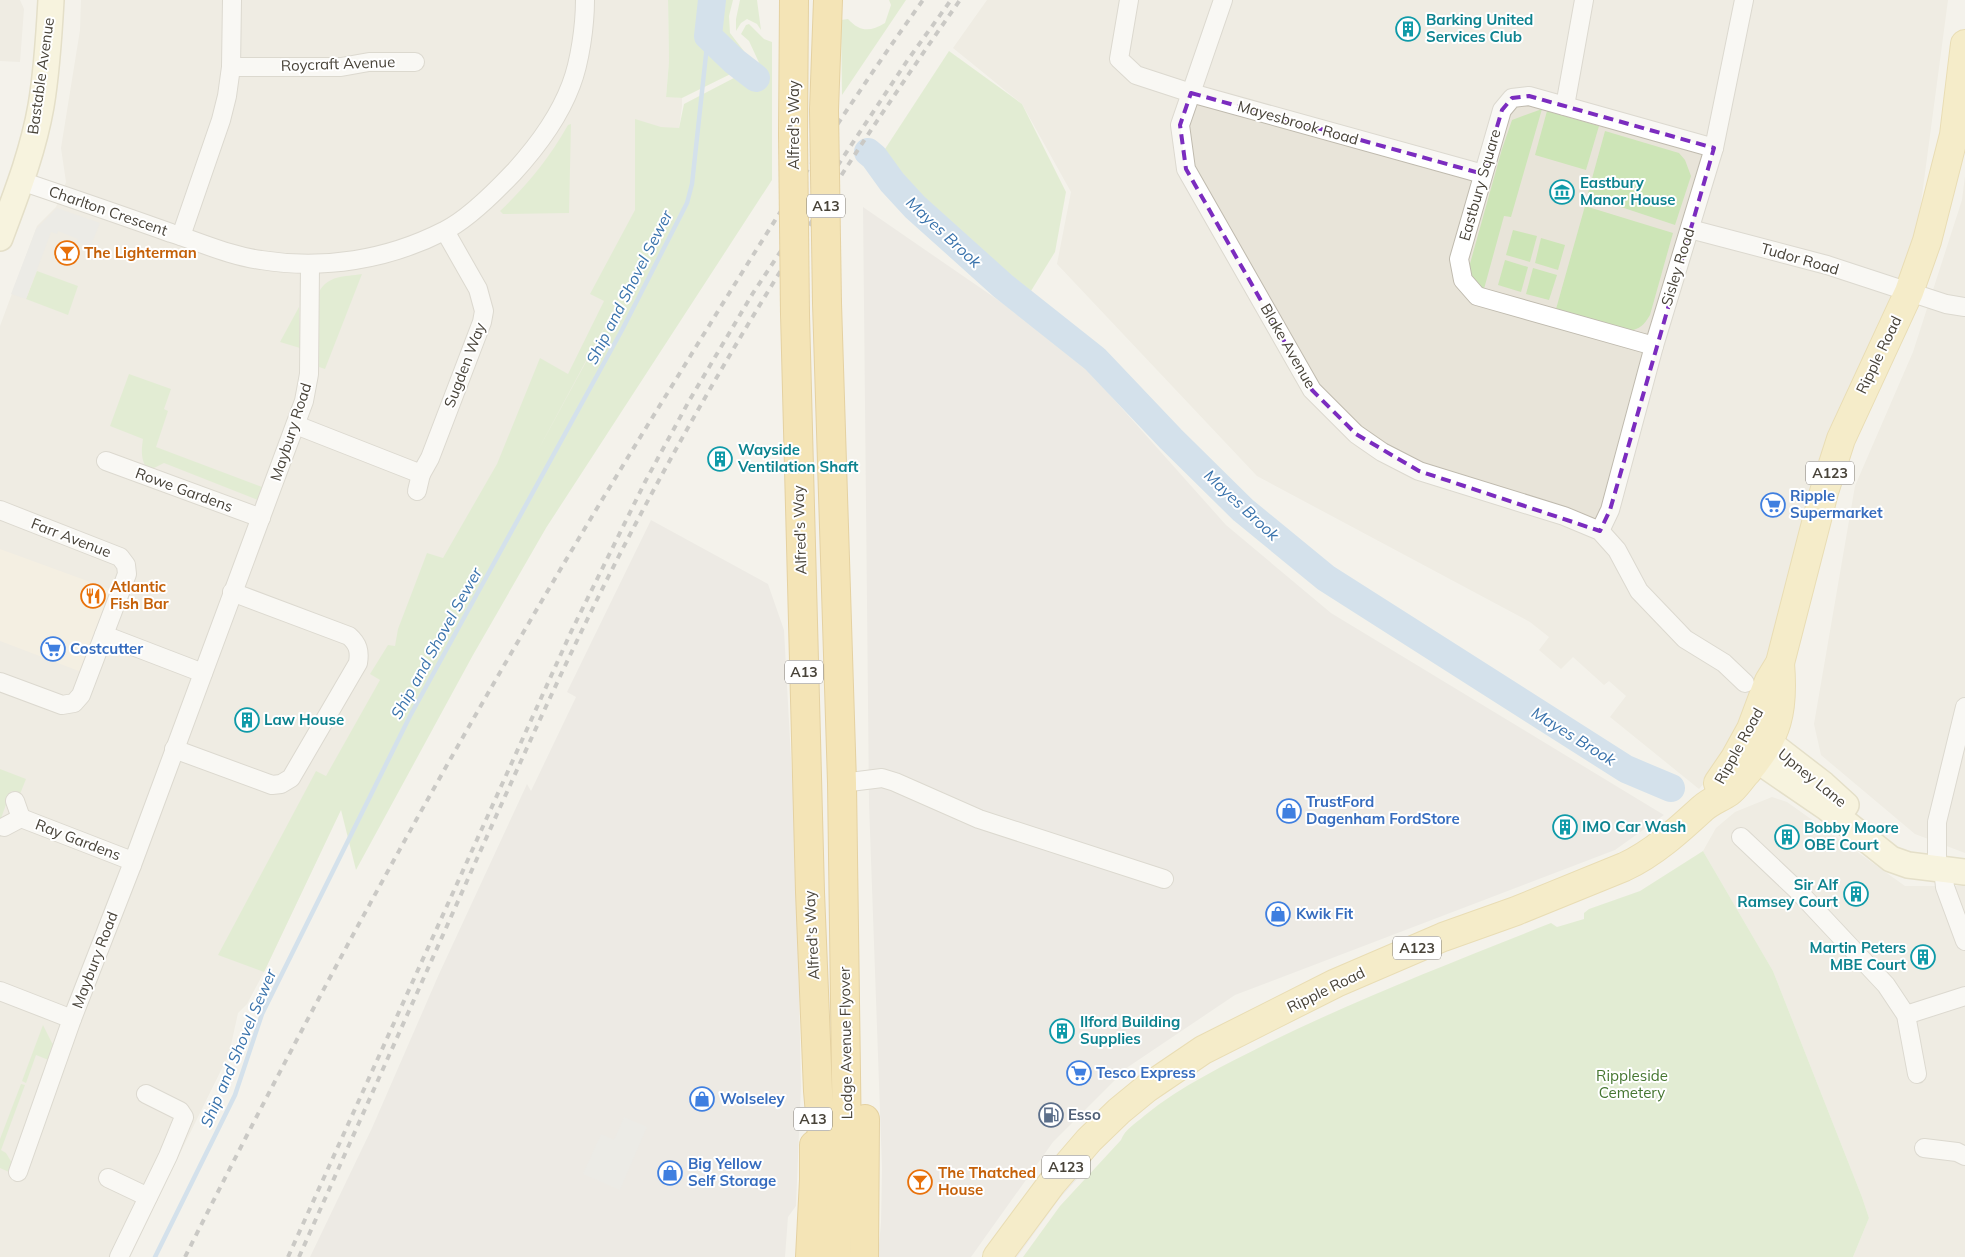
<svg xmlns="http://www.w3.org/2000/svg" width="1965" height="1257" font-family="Mulish,sans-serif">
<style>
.residential{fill:#e8e4d9}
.commercial{fill:#f4ead8}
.industrial{fill:#e4e1dc}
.green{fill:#cde5b7;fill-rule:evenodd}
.parking{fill:#e3e2df}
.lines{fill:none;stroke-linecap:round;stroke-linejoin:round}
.stream{stroke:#adcdeb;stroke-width:4.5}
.river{stroke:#adcdeb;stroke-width:28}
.street-casing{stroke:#bfbaae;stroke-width:20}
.secondary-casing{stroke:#d0c79e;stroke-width:28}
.primary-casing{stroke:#dbc372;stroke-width:30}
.highway-casing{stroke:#d2a947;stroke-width:30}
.street{stroke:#fff;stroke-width:18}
.secondary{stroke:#fbf3ce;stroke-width:25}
.primary{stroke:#f7e5a1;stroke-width:28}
.highway{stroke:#f3d377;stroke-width:28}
.rail{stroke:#989898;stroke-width:4;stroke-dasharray:6 6;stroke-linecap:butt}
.highway-bridge-casing{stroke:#d2a947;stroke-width:30;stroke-linecap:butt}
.highway-bridge{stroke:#f3d377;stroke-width:28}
.marked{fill:none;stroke:#7b2cbf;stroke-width:4;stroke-dasharray:10 6;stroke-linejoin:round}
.labels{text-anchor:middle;stroke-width:4;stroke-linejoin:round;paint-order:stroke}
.shield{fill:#fff;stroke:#7f7b74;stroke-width:1}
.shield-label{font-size:14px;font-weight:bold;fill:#484339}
.culture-label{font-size:15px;font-weight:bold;fill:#0d838f;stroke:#fff;text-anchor:start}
.street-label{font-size:15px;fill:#484339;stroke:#fff}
.food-label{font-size:15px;font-weight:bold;fill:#c56008;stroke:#fff;text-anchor:start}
.shop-label{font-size:15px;font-weight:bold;fill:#366cbe;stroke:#fff;text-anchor:start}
.park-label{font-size:15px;fill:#457630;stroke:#fff}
.service-label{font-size:15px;font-weight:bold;fill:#4e5e75;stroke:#fff;text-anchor:start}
.water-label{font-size:16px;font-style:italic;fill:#3a73ac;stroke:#fff}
</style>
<rect width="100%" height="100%" fill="#f4f2eb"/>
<!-- residential -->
<g class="residential">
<path d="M0 0H20L24 9 20 62 0 61Z"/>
<path d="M81 0H668L669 61 666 96 682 98V106L668 211 586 363 341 809 264 972 247 1004 238 1013 229 1054 129 1257H0V326L37 226 56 207 66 182 61 148 80 30Z"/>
<path d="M987 0H1948L1915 248 1773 651 1729 755 1699 789 1610 717 1626 696 1609 681 1604 685 1573 657 1561 669 1539 650 1549 637 1530 622 1257 476 1057 264 1071 192 1022 104 953 48Z"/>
<path d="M1965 176V853L1915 834 1821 755 1814 724 1855 486 1913 352 1962 200Z"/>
<path d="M1772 797 1787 802 1905 886H1965V1257H1853L1869 1218 1862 1197 1773 971 1703 851 1716 828 1735 812Z"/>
</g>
<!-- commercial -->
<path class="commercial" d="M0 549 115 591 84 673 0 641Z"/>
<!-- industrial -->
<g class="industrial">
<path d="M863 207 1069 349 1226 525 1331 613 1664 815 1615 850 1235 995 1128 1067 1053 1142 971 1257H878L881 1222 882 1168 869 804Z"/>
<path d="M651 520 768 584 784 630 796 849 801 1086 796 1206 788 1217 785 1257H310L372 1128 439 974 527 784 531 791 576 697 567 692Z"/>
</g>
<!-- green -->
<g class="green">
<path d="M668 0H733L729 16 730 33 753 63 682 98 666 97 669 61Z"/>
<path d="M740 0H757L761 30 757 24 747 19 741 23 736 31V19Z"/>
<path d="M889 0H906L842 95 841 20 848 19C860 32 870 32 885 23L891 5Z"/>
<path d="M749 24 764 39 772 42V180L546 528 473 655 356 870 341 810 264 972 218 955 316 771 326 776 380 680 370 674 388 645 395 646 398 629 427 553 443 558 497 464 540 358 568 374 604 301 590 294 635 210V119L661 127 679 128 684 104 755 67 757 70 751 86 761 67 749 41 741 34 746 25ZM624 292 537 452 623 292Z"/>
<path d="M949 51 1022 104 1066 192 1055 252 1031 291 1004 273 916 196 885 149Z"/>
<path d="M1542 109 1511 217 1504 216 1484 289 1474 287 1466 278 1502 149 1512 120Z"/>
<path d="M1547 111 1599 126 1586 170 1535 155Z"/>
<path d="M571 124 569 213 503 214 500 211C528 184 548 160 568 125Z"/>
<path d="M1605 131 1679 153 1685 160 1691 176 1675 225 1591 197 1588 193Z"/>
<path d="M1585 206 1673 233 1650 315C1644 325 1640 329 1629 331L1556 309Z"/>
<path d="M1513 230 1537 236 1530 262 1506 255Z"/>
<path d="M1541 238 1565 245 1558 270 1535 263Z"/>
<path d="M1505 260 1528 267 1521 292 1498 285Z"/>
<path d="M1533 268 1557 275 1549 300 1526 294Z"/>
<path d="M37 271 78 286 68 315 26 299Z"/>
<path d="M362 274 325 369 319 367V292C328 275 344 277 362 274Z"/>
<path d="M299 307 300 348 280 342Z"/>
<path d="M129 374 171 389 164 409 168 411 156 447 262 487 258 500 164 463 148 471C141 460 141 452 143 439L110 426Z"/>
<path d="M0 769 26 779 20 794 11 791 0 821Z"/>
<path d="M1703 851 1773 971 1862 1197 1869 1218 1853 1257H1023L1060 1206 1121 1140C1125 1129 1135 1124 1144 1116 1182 1085 1225 1065 1268 1043 1360 998 1455 961 1551 923L1557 927 1584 919V913L1589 909 1640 891Z"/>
<path d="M43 1025 52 1043 57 1045 51 1061 36 1055 26 1083 22 1081Z"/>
<path d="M21 1084 25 1085 1 1150 6 1153 12 1163 9 1172 0 1168V1139Z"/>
</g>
<!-- parking -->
<g class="parking">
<path d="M57 208 100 223 90 247 77 242 78 239 58 231 57 234 51 232 26 299 11 294 36 229Z"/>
<path d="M624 1117 647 1127 620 1190 583 1174 601 1134 614 1140Z"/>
<path d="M1085 1165 1088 1167 1060 1198 1017 1257H1011L1056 1196Z"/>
</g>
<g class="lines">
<!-- stream -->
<path class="stream" d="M155 1257 235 1095 262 1014 410 716 622 330 687 203 692 184 708 36"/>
<!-- river -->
<g class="river">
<path d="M712 0 708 36 734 61 756 78"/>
<path d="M868 152 874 157 892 182 915 207 1003 286 1095 359 1171 439 1243 510 1326 578 1626 769 1671 788"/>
</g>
<!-- street casing -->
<g class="street-casing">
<g id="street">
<path d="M1129 0 1119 59 1136 75 1191 93 1483 174"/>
<path d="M1223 0 1180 125 1186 169 1312 390 1356 434 1382 452 1419 471 1564 516 1600 531 1617 550 1639 591 1685 639 1724 663 1745 683"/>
<path d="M231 67H341L369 62H415"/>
<path d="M1565 106 1584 0"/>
<path d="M21 181C71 198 121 215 171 233 200 242 230 256 261 260 323 270 387 260 444 231 467 220 495 192 513 173 536 148 559 117 571 85 580 62 585 25 585 0"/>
<path d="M1690 229 1827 265 1946 304 1965 307"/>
<path d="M181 236 221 120 227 96 231 67 232 0"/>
<path d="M1654 346 1477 296 1463 280 1459 259 1502 110 1512 98 1529 96 1714 148"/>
<path d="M296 425 421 474 430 458 482 322 484 311 478 289 445 231"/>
<path d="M106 461 261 518"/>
<path d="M417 491 421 474"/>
<path d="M0 510 120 557 126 565 127 574 81 695 74 703 62 705 0 682"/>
<path d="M1600 531 1610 510 1654 346 1714 148 1744 0"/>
<path d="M104 635 203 673"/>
<path d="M174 749 272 785 281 784 291 778 358 663C360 651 358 644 349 636L232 592"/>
<path d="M842 783 882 778 895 782 979 819 1164 879"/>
<path d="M21 818 127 859 132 865"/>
<path d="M4 827 21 818 15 801"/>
<path d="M1741 837 1798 891 1886 985 1906 1015 1917 1074"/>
<path d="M1937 868V822L1965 707"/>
<path d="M1943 869 1945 887 1965 941"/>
<path d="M0 991 72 1019"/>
<path d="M1906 1015 1965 996"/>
<path d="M1924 1148 1957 1152 1965 1156"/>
<path d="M18 1172 72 1019 132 865 304 401 309 374 310 265"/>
<path d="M108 1178 148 1197"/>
<path d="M119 1257 168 1156 184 1117 180 1111 146 1094"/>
</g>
</g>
<!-- secondary casing -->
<g class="secondary-casing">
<g id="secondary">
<path d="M0 238C16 195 33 152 41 106 47 71 49 36 51 0"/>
<path d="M1768 744 1775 747 1823 784 1846 805"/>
<path d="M1757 760 1827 808 1891 859 1908 865 1965 872"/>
</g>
</g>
<!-- primary casing -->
<g class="primary-casing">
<g id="primary">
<path d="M1718 783 1735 758 1751 729 1769 681 1780 663 1824 492 1841 439 1909 292 1927 241 1954 135 1965 44"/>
<path d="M997 1257 1052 1183 1089 1140 1119 1111 1147 1088 1203 1050 1336 983 1443 937 1516 911 1624 867C1654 853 1679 830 1703 808 1711 801 1720 798 1729 792 1736 787 1741 778 1747 772 1778 736 1784 711 1780 663"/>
</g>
</g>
<!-- highway casing -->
<g class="highway-casing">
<g id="highway">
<path d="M824 110 828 0"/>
<path d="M793 134 794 0"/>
<path d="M827 303 842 783 847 1147 839 1198 836 1257"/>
<path d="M795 314 810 892 818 1091 823 1148 837 1193"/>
<path d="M810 1257 814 1180V1145"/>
<path d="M864 1257 865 1119"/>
</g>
</g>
<!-- street -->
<use href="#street" class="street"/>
<!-- secondary -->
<use href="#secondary" class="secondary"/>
<!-- primary -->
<use href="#primary" class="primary"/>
<!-- highway -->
<use href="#highway" class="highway"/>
<!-- rail -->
<g class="rail">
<path d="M185 1257C335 958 498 665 675 381 754 252 835 123 923 0"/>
<path d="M288 1257 571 632 645 482 689 401 753 293 907 61 951 0"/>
<path d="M299 1257C356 1129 414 1000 471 872 524 754 576 637 636 523 732 341 842 168 960 0"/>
</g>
<!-- highway-bridge casing -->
<g class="highway-bridge-casing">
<g id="highway-bridge">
<path d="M824 110 827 303"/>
<path d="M793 134 795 314"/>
</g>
</g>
<!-- highway-bridge -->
<use href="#highway-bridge" class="highway-bridge"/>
</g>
<!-- marked area -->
<path d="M0 0H1965V1257H0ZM1191 93 1483 174 1502 110 1512 98 1529 96 1714 148 1610 510 1600 531 1419 471 1356 434 1312 390 1186 169 1180 125Z" fill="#f4f2eb" fill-opacity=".55" fill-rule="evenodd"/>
<path class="marked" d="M1191 93 1483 174 1502 110 1512 98 1529 96 1714 148 1610 510 1600 531 1419 471 1356 434 1312 390 1186 169 1180 125Z"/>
<!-- icons -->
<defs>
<g id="building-ring" transform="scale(1.25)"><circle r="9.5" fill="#fff" stroke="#0f9aa8" stroke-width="1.5"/><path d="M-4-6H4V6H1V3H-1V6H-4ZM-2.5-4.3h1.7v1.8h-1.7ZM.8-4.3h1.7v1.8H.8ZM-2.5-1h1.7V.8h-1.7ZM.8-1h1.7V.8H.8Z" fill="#0f9aa8"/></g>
<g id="museum-ring" transform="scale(1.25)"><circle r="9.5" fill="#fff" stroke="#0f9aa8" stroke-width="1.5"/><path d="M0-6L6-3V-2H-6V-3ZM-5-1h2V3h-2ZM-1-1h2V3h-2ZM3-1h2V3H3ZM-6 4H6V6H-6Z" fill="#0f9aa8"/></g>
<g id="bar-ring" transform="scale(1.25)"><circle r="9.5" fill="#fff" stroke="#e8710a" stroke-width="1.5"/><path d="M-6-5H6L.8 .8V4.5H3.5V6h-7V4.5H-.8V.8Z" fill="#e8710a"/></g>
<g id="supermarket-ring" transform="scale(1.25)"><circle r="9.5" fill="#fff" stroke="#3f7fe0" stroke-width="1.5"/><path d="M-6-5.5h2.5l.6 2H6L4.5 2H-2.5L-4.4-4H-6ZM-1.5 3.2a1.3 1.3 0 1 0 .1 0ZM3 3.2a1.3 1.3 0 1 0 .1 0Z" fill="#3f7fe0"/></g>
<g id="restaurant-ring" transform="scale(1.25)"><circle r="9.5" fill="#fff" stroke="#e8710a" stroke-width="1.5"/><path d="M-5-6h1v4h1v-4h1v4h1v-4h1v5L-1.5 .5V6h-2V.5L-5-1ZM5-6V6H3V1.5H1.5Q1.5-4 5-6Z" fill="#e8710a"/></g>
<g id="shop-ring" transform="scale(1.25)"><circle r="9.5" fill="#fff" stroke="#3f7fe0" stroke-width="1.5"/><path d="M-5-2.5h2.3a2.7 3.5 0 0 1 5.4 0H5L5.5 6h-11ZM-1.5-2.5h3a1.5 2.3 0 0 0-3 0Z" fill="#3f7fe0"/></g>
<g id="fuel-ring" transform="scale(1.25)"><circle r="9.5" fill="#fff" stroke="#5c6f8a" stroke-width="1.5"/><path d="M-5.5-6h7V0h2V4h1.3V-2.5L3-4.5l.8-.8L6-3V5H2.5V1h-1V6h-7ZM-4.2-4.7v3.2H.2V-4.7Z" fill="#5c6f8a"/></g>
</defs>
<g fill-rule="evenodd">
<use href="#building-ring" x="1408" y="29"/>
<use href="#museum-ring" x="1562" y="192"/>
<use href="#bar-ring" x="67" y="253"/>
<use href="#building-ring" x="720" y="459"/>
<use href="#supermarket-ring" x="1773" y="505"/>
<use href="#restaurant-ring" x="93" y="596"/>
<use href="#supermarket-ring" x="53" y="649"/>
<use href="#building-ring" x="247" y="720"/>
<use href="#shop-ring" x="1289" y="811"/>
<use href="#building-ring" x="1565" y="827"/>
<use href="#building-ring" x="1787" y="837"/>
<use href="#building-ring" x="1856" y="894"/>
<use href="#shop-ring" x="1278" y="914"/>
<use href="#building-ring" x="1923" y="957"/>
<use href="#building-ring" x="1062" y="1031"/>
<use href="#supermarket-ring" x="1079" y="1073"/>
<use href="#shop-ring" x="702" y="1099"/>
<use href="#fuel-ring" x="1051" y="1115"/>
<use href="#shop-ring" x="670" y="1173"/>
<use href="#bar-ring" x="920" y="1182"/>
</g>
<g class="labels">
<!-- shield labels -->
<g class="shield">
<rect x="807" y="194.5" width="38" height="23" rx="4"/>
<rect x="1806" y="461.5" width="48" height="23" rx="4"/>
<rect x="785" y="660.5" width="38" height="23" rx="4"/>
<rect x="1393" y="936.5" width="48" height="23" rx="4"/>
<rect x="794" y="1107.5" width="38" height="23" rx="4"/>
<rect x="1042" y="1155.5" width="48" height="23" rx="4"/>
</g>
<g class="shield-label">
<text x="826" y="211">A13</text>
<text x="1830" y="478">A123</text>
<text x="804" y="677">A13</text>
<text x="1417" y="953">A123</text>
<text x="813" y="1124">A13</text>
<text x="1066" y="1172">A123</text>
</g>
<!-- culture labels -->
<g class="culture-label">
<text x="1426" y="25">Barking United<tspan x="1426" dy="17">Services Club</tspan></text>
<text x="1580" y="188">Eastbury<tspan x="1580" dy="17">Manor House</tspan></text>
<text x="738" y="455">Wayside<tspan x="738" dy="17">Ventilation Shaft</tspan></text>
<text x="264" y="725">Law House</text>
<text x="1582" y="832">IMO Car Wash</text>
<text x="1804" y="833">Bobby Moore<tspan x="1804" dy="17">OBE Court</tspan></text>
<text x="1838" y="890" text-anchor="end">Sir Alf<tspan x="1838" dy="17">Ramsey Court</tspan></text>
<text x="1906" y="953" text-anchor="end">Martin Peters<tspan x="1906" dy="17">MBE Court</tspan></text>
<text x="1080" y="1027">Ilford Building<tspan x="1080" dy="17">Supplies</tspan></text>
</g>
<!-- street labels -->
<g class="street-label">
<text transform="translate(338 64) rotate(-2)" y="5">Roycraft Avenue</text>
<text transform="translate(41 76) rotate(-82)" y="5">Bastable Avenue</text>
<text transform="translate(1298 123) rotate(16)" y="5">Mayesbrook Road</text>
<text transform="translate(794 125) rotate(-90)" y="5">Alfred's Way</text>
<text transform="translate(1480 185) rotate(-74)" y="5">Eastbury Square</text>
<text transform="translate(108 211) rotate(19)" y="5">Charlton Crescent</text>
<text transform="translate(1800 259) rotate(16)" y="5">Tudor Road</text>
<text transform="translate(1678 267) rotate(-73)" y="5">Sisley Road</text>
<text transform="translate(1288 346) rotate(60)" y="5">Blake Avenue</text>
<text transform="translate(1879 355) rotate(-64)" y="5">Ripple Road</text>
<text transform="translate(465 365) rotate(-69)" y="5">Sugden Way</text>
<text transform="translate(291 432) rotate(-72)" y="5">Maybury Road</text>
<text transform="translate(184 490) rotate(20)" y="5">Rowe Gardens</text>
<text transform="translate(800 530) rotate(-92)" y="5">Alfred's Way</text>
<text transform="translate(71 538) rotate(21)" y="5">Farr Avenue</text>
<text transform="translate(1739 746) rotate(-61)" y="5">Ripple Road</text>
<text transform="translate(1812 778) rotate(39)" y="5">Upney Lane</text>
<text transform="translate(78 840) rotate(21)" y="5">Ray Gardens</text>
<text transform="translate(812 935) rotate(-93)" y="5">Alfred's Way</text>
<text transform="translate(95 960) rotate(-69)" y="5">Maybury Road</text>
<text transform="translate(1326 990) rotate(-26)" y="5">Ripple Road</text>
<text transform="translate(846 1043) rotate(-91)" y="5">Lodge Avenue Flyover</text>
</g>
<!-- food labels -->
<g class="food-label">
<text x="84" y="258">The Lighterman</text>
<text x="110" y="592">Atlantic<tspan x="110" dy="17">Fish Bar</tspan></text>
<text x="938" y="1178">The Thatched<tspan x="938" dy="17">House</tspan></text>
</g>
<!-- shop labels -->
<g class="shop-label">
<text x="1790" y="501">Ripple<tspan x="1790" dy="17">Supermarket</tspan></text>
<text x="70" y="654">Costcutter</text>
<text x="1306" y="807">TrustFord<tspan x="1306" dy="17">Dagenham FordStore</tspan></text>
<text x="1296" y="919">Kwik Fit</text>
<text x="1096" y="1078">Tesco Express</text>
<text x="720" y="1104">Wolseley</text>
<text x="688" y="1169">Big Yellow<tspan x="688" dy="17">Self Storage</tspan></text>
</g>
<!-- park labels -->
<g class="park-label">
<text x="1632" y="1081">Rippleside<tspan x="1632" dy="17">Cemetery</tspan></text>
</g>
<!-- service labels -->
<g class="service-label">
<text x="1068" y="1120">Esso</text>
</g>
<!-- water labels -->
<g class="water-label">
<text transform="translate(944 232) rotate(43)" y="6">Mayes Brook</text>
<text transform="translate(629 287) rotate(-63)" y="6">Ship and Shovel Sewer</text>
<text transform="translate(1242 505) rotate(43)" y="6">Mayes Brook</text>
<text transform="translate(436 643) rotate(-61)" y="6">Ship and Shovel Sewer</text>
<text transform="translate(1574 736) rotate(32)" y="6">Mayes Brook</text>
<text transform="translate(238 1048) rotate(-67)" y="6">Ship and Shovel Sewer</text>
</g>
</g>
</svg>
